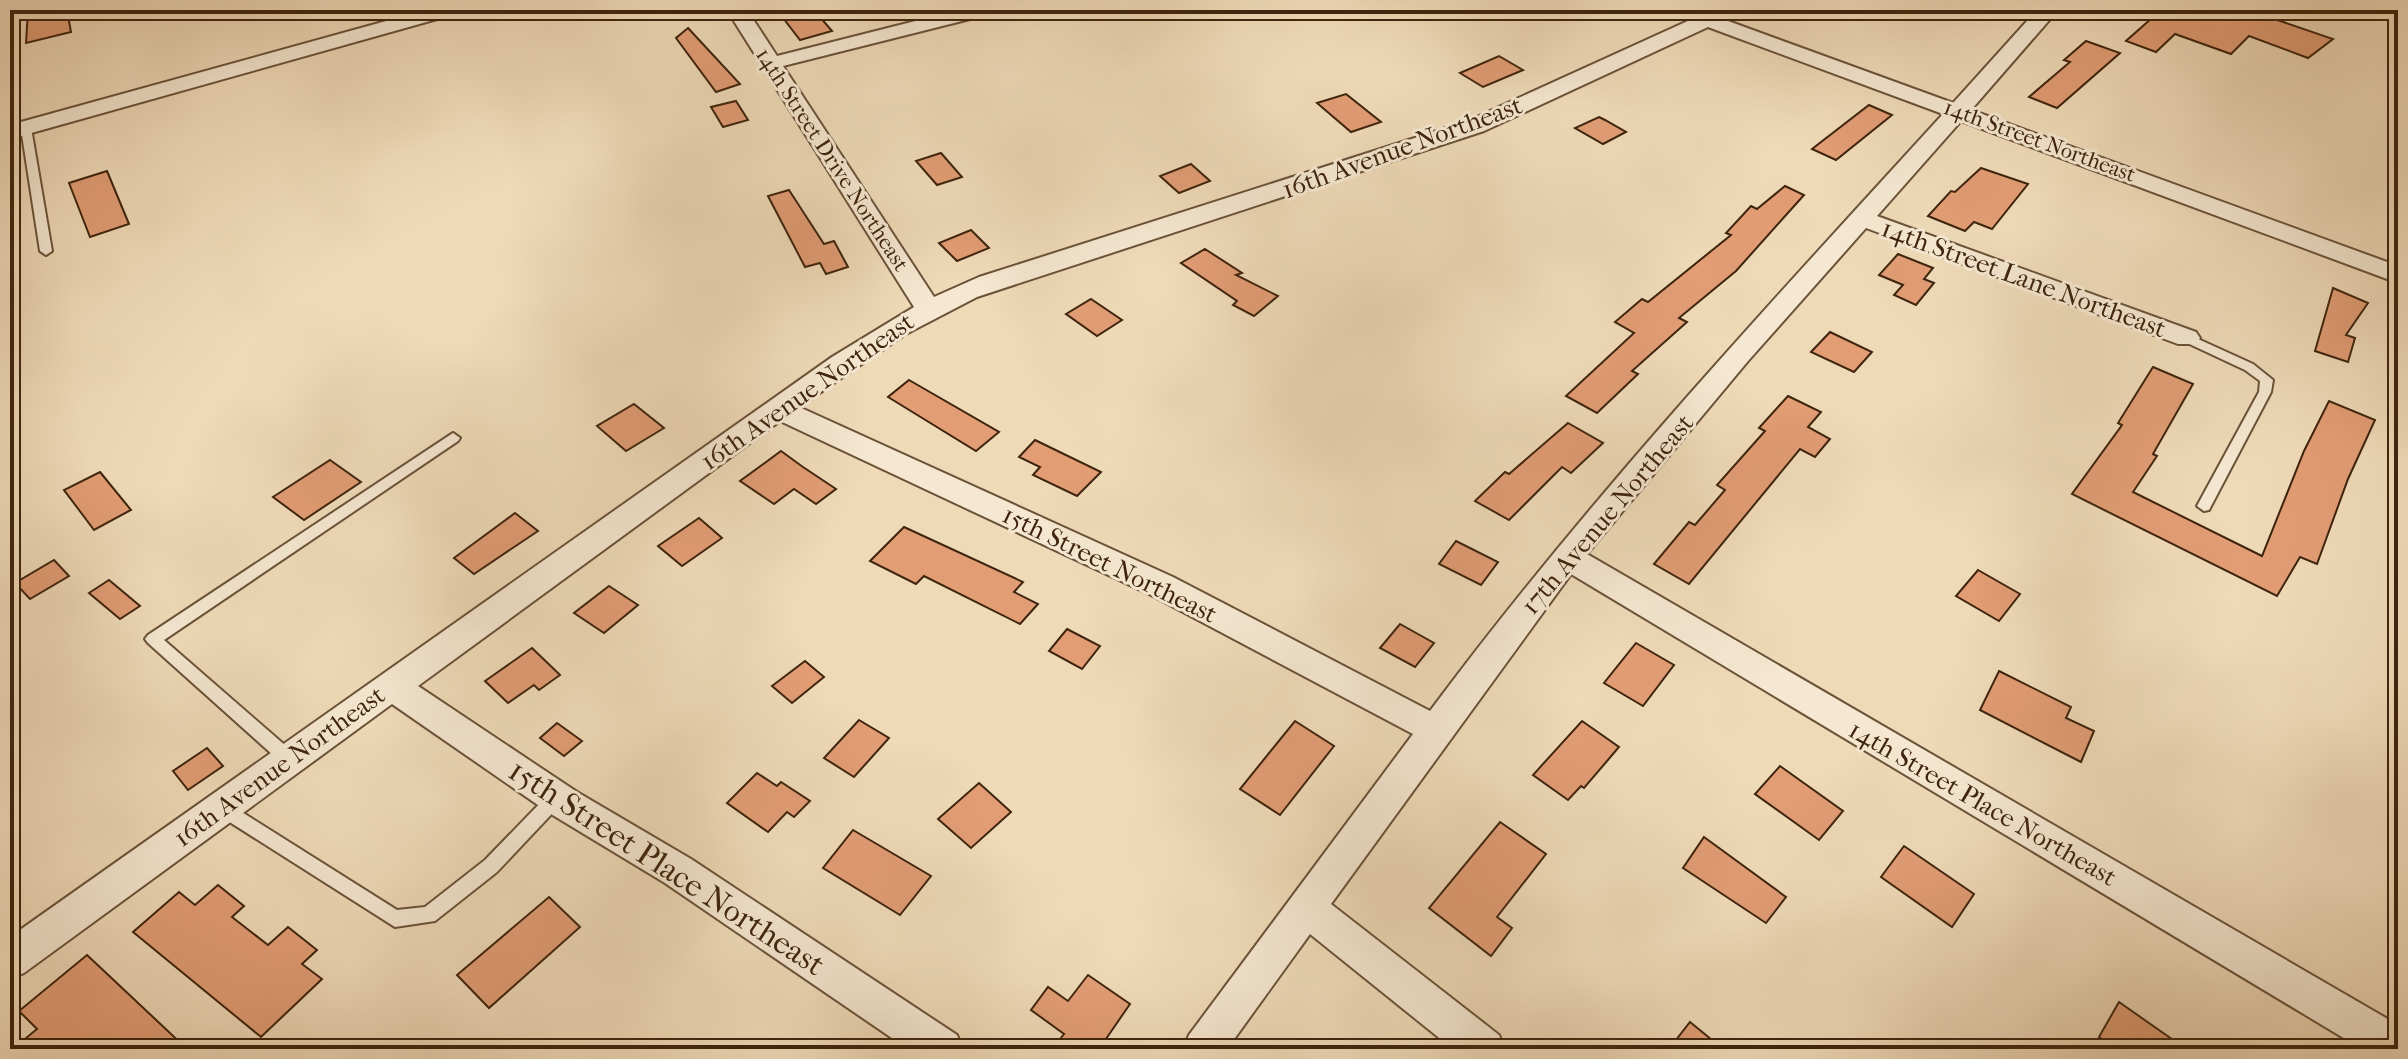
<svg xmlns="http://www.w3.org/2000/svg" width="2408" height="1059" font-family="'IM FELL French Canon',serif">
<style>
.building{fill:#e29d75;stroke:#3e240d;stroke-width:2}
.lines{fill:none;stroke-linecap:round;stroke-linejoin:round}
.service-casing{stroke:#6a5238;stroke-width:4}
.minor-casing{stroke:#6a5238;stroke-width:4}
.service{fill:#f5e7d1;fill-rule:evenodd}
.minor{fill:#f5e7d1;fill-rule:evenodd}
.labels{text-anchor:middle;stroke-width:6;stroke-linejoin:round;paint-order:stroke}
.far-street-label{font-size:22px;fill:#3e240d;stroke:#f5e7d1}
.street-label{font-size:26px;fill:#3e240d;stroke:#f5e7d1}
.near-street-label{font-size:32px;fill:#3e240d;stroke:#f5e7d1}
</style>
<rect width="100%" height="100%" fill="#efdab8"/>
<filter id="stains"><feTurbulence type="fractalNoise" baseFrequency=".0025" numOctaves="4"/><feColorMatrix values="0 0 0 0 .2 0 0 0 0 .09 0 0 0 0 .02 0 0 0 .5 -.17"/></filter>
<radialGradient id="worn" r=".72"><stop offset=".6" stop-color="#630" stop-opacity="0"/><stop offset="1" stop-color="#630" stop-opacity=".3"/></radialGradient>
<!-- building -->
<g class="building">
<path d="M28 10H67L71 32 26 43Z"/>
<path d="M777 10H814L832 31 800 40Z"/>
<path d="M2161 10H2248L2333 39 2308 58 2249 36 2231 54 2175 34 2156 52 2126 41Z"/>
<path d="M688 28 740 84 716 92 676 38Z"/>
<path d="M2086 41 2120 53 2057 108 2029 97 2070 62 2064 60Z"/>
<path d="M1499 56 1523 70 1483 87 1460 73Z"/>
<path d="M1346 94 1381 122 1351 132 1317 103Z"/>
<path d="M736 101 748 120 723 127 711 107Z"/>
<path d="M1869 105 1892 115 1836 160 1812 149Z"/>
<path d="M1599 117 1605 120 1626 132 1603 144 1575 128Z"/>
<path d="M941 153 962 177 937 185 916 161Z"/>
<path d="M1191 164 1210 181 1179 193 1160 176Z"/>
<path d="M1981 168 2028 184 1992 229 1974 222 1965 231 1928 216 1951 191 1955 192Z"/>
<path d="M107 171 129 224 90 237 69 183Z"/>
<path d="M1785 186 1804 195 1736 271 1679 318 1687 322 1632 371 1638 374 1597 413 1566 396 1634 333 1615 322 1642 299 1648 302 1731 235 1726 233 1751 206 1757 209Z"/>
<path d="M789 190 824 244 834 241 848 267 826 274 820 263 805 267 768 196Z"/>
<path d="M971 230 989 248 957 261 939 243Z"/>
<path d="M1205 249 1242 273 1236 275 1278 296 1254 316 1233 305 1237 301 1181 263Z"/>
<path d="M1898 254 1933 268 1924 279 1934 283 1916 305 1894 295 1903 285 1879 275Z"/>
<path d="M2333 288 2368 303 2346 335 2355 338 2348 362 2315 351Z"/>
<path d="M1091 299 1122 320 1097 336 1066 314Z"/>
<path d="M1830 332 1872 352 1854 372 1811 352Z"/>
<path d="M2153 367 2193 384 2153 454 2157 456 2133 492 2262 556 2304 451 2329 401 2375 420 2348 479 2317 564 2300 557 2277 596 2072 494 2122 425 2118 423Z"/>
<path d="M909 380 999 432 976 451 888 397Z"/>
<path d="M1788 396 1821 412 1808 427 1830 439 1815 457 1800 449 1689 584 1654 564 1689 522 1695 525 1725 490 1717 485 1765 431 1759 428Z"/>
<path d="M634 404 664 428 626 451 597 426Z"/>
<path d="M1568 423 1603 443 1571 473 1562 467 1509 520 1475 501 1505 472 1509 474Z"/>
<path d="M1035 440 1101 472 1077 496 1033 475 1040 467 1019 457Z"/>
<path d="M781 451 803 467 836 489 816 504 794 489 774 504 740 481Z"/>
<path d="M330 460 361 482 304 520 273 497Z"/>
<path d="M100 472 131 510 94 530 64 490Z"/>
<path d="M515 513 538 531 474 574 454 558Z"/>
<path d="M699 518 722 538 682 566 658 546Z"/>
<path d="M904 527 1023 582 1014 592 1038 604 1020 624 924 576 916 584 870 561Z"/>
<path d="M1456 541 1498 562 1481 585 1439 564Z"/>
<path d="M54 560 69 576 30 599 15 583Z"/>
<path d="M1978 570 2020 594 1999 621 1956 596Z"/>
<path d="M109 580 140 606 120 619 89 593Z"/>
<path d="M609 586 638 605 604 633 574 613Z"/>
<path d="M1400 624 1434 643 1415 667 1380 648Z"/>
<path d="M1067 629 1100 646 1082 669 1049 651Z"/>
<path d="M1636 643 1674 665 1643 706 1604 683Z"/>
<path d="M532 648 560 675 539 690 534 685 508 703 485 681Z"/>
<path d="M805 661 824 677 792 703 772 686Z"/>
<path d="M1999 671 2071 707 2066 718 2094 731 2081 762 1980 710Z"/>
<path d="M859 720 889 738 854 777 824 758Z"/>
<path d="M1295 721 1334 746 1280 815 1240 789Z"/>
<path d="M1582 721 1619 747 1584 788 1581 786 1568 800 1533 775Z"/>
<path d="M557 723 582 741 564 756 540 738Z"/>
<path d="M207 748 223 766 188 790 173 771Z"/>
<path d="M1780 766 1843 811 1819 840 1755 794Z"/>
<path d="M757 773 777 786 781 782 810 801 794 817 787 812 768 832 727 803Z"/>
<path d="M979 783 1011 812 971 848 938 819Z"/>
<path d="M1500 822 1546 854 1497 917 1512 928 1491 956 1429 908Z"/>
<path d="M853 830 931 876 900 915 823 868Z"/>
<path d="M1704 837 1786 897 1766 923 1683 868Z"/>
<path d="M1904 846 1974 894 1952 927 1881 877Z"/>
<path d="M218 885 244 906 232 917 268 945 288 927 317 950 302 964 322 979 261 1037 133 932 179 892 195 905Z"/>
<path d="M549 897 580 927 489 1008 457 975Z"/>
<path d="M87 955 187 1049H13L37 1029 19 1011Z"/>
<path d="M1088 975 1130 1004 1099 1049H1074L1060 1039 1064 1034 1031 1010 1048 987 1068 1001Z"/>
<path d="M2119 1002 2186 1049H2116L2099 1037Z"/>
<path d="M1690 1022 1723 1049H1669Z"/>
</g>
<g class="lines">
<!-- service casing -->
<g class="service-casing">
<g id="service">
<path d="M26 125 31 128 52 251 46 255 40 251 21 128Z"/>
<path d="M2187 334 2253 364 2273 380 2271 392 2209 510 2204 511 2197 506 2259 392 2260 381 2245 370 2183 341 2181 338 2183 335Z"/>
<path d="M453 433 460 438 458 441 164 640 295 754 297 759 295 764 289 766 283 764 148 643 145 639 148 635Z"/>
<path d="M556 791 562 793 564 798 562 803 497 872 435 921 395 927 217 814 215 809 217 804 223 802 229 804 397 910 425 907 485 860 550 793Z"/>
</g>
</g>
<!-- minor casing -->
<g class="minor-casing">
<g id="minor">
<path d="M426 10H458L455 14 10 139V125Z"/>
<path d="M727 10H747L777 56 959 10H993L990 14 783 66 934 297 979 277 1468 121 1690 20 1681 14 1684 10H1698L1953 103 2037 10H2058L1971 110 2398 266V283L1961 121 1877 216 2196 332 2200 338 2196 344H2178L1866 228 1748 361 1587 554 2398 1025V1049H2362L1571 574 1331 904 1499 1035 1505 1049H1453L1310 934 1227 1049H1183L1189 1035 1413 734 1151 595 780 421 418 686 577 792 691 859 957 1035 963 1049H908L665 883 551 814 392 704 24 973 10 979V937L832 357 914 307ZM1708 27 1943 114C1766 308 1587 500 1430 711L1173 577 799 407 904 335 977 297 1484 131Z"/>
</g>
</g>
<!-- service -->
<use href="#service" class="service"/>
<!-- minor -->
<use href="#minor" class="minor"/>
</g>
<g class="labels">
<!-- far-street labels -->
<g class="far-street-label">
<text transform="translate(2040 140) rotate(20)" y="8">14th Street Northeast</text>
<text transform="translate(833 159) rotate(57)" y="8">14th Street Drive Northeast</text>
</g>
<!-- street labels -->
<g class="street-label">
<text transform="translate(1402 147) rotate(-20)" y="9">16th Avenue Northeast</text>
<text transform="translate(2024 278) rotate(20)" y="9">14th Street Lane Northeast</text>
<text transform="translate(807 391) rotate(-35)" y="9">16th Avenue Northeast</text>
<text transform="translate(1607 514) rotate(-50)" y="9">17th Avenue Northeast</text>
<text transform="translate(1110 564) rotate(26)" y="9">15th Street Northeast</text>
<text transform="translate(279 766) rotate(-36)" y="9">16th Avenue Northeast</text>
<text transform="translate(1983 803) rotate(30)" y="9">14th Street Place Northeast</text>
</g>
<!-- near-street labels -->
<g class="near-street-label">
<text transform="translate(667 867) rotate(33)" y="11">15th Street Place Northeast</text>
</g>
</g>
<!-- margin -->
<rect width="2408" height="1059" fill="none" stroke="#efdab8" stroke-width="40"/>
<rect x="12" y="12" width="2384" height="1035" fill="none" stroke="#3e240d" stroke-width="4"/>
<rect x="20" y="20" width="2368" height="1019" fill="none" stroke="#3e240d" stroke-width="2"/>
<rect width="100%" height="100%" filter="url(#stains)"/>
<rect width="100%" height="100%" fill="url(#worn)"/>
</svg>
